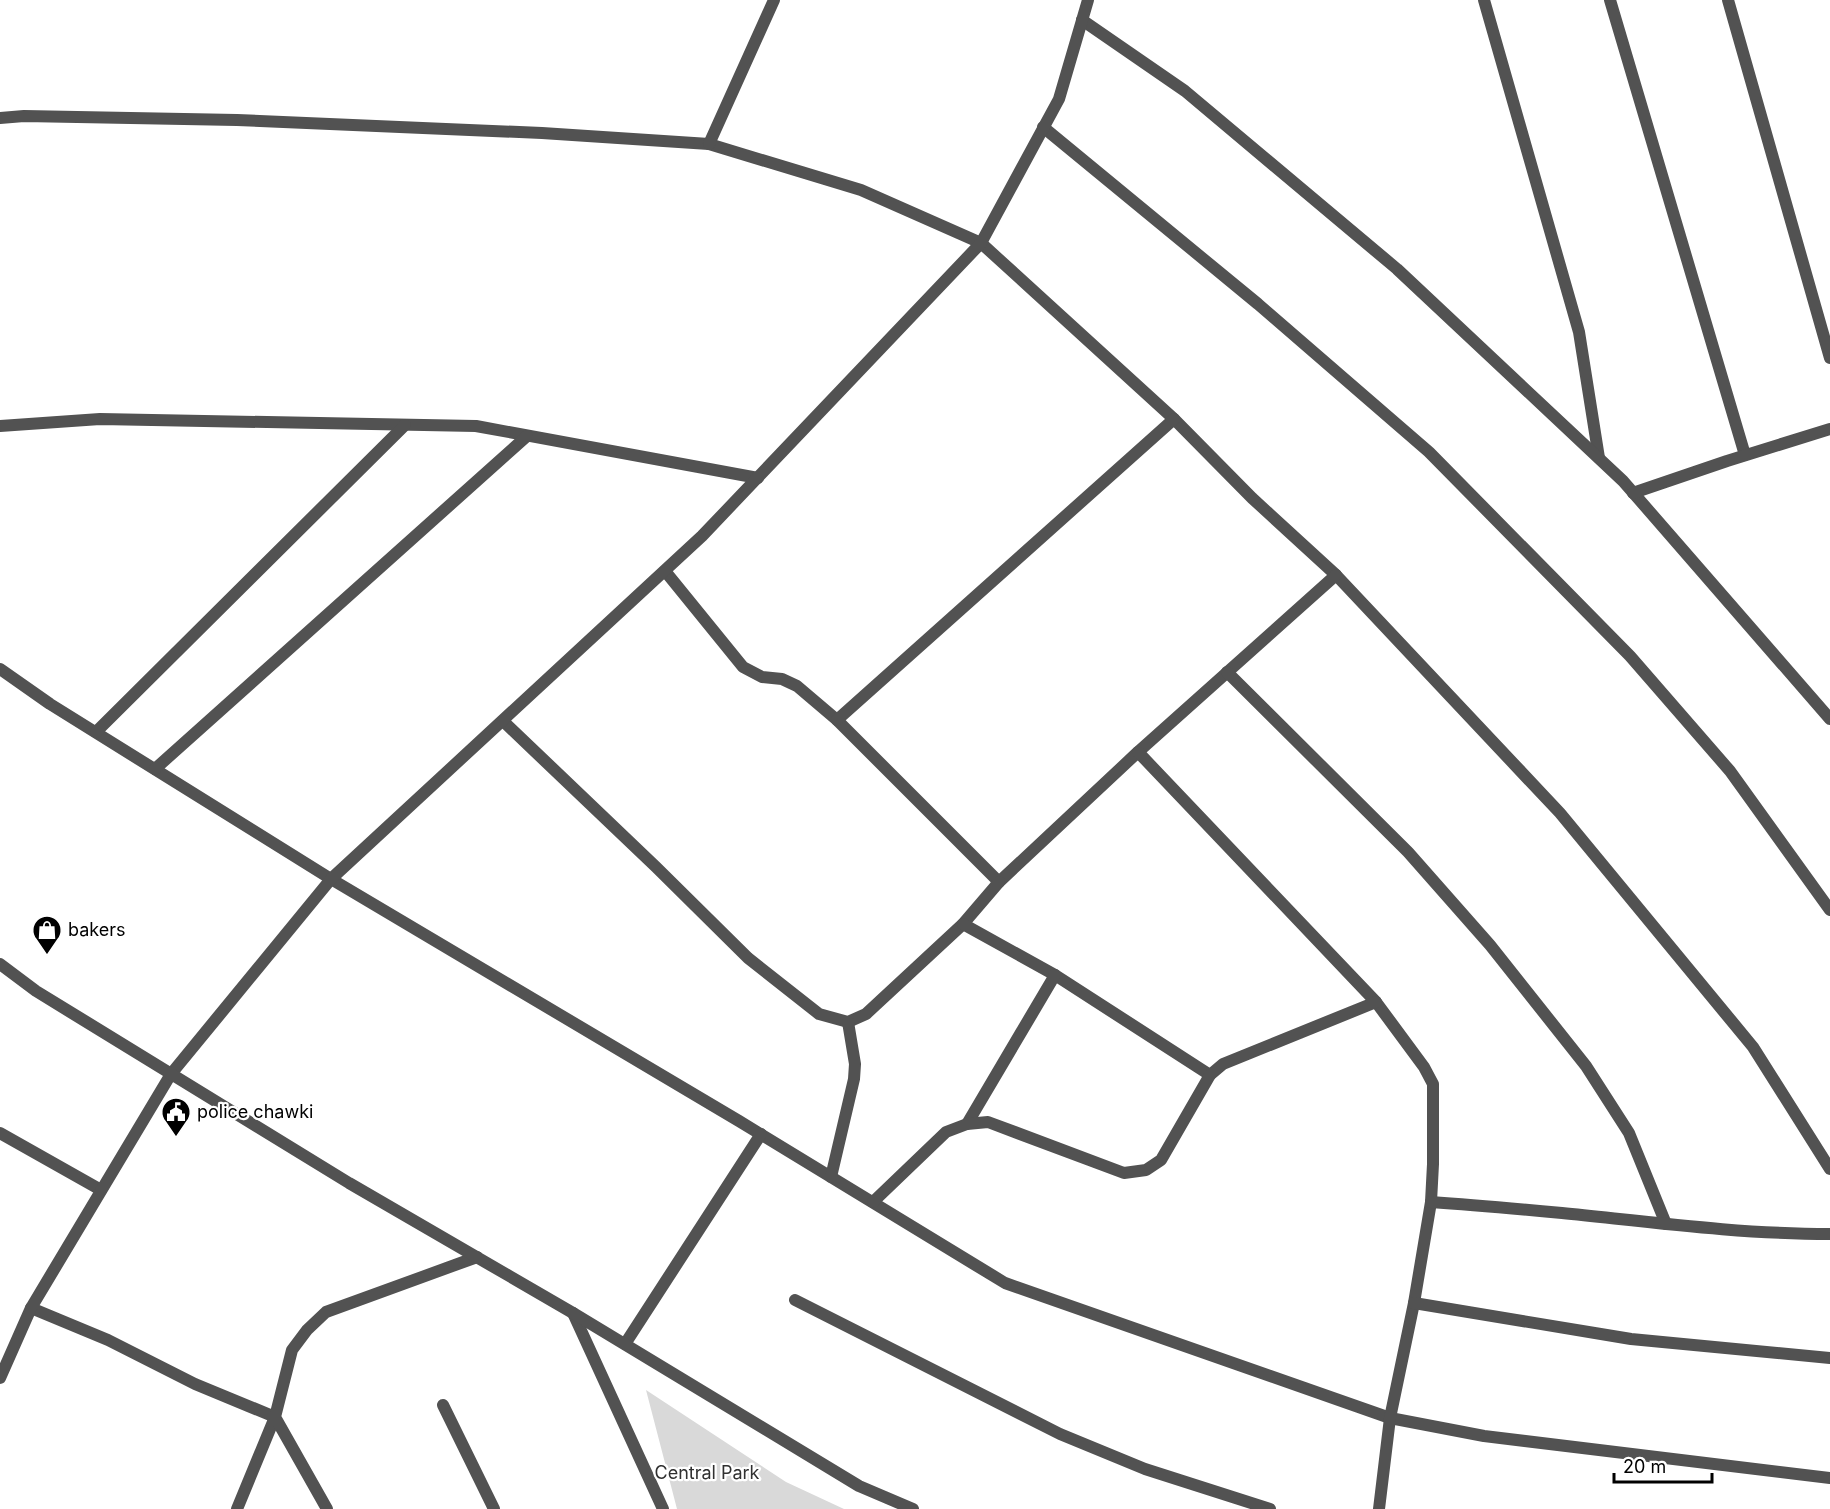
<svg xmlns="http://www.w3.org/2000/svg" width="1830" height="1509" font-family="Inter,sans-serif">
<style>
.green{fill:#d9d9d9}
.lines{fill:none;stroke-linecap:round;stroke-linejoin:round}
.minor{stroke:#525252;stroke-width:12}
.tertiary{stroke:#525252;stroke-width:12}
.labels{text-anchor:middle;stroke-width:4.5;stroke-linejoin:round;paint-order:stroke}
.poi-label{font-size:18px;fill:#000;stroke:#fff;text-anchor:start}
.park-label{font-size:18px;fill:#303030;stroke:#fff}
</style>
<rect width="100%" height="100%" fill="#fff"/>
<!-- green -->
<path class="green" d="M646 1390 786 1482 844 1509H677Z"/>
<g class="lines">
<!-- minor -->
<g class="minor">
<path d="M1484 0 1579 332 1599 458"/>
<path d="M1610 0 1745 455"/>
<path d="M1728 0 1830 358"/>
<path d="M1082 20 1185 91 1397 269 1623 481 1830 719"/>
<path d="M0 118 24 116 237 120 542 133 709 144 861 190 981 243 1174 419 1252 498 1336 575 1560 813 1753 1047 1830 1169"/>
<path d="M1043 127 1258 304 1429 452 1630 656 1730 771 1830 910"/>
<path d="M709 144 774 0"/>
<path d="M0 426 100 419 476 426 758 478"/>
<path d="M1633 493 1727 461 1830 429"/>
<path d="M665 571 743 667 762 677 782 679 797 686 837 720 999 882 1138 752 1336 575"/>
<path d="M0 669 50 704 331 879 739 1121 1005 1283 1390 1418 1484 1436 1830 1478"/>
<path d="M1227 672 1408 852 1490 945 1586 1066 1629 1133 1666 1224"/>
<path d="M837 720 1174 419"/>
<path d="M503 721 656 867 748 958 819 1014 848 1022 866 1014 963 924 999 882"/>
<path d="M96 732 405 425"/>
<path d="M1138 752 1376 1002 1424 1067 1433 1084V1164L1431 1202 1414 1303 1390 1418 1379 1509"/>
<path d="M155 769 527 436"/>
<path d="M963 924 1055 975 1210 1075"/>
<path d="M967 1124 1055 975"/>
<path d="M0 1133 101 1190"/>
<path d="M831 1177 854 1079 855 1064 848 1022"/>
<path d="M873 1202 946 1132 967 1124 988 1122 1124 1173 1146 1170 1161 1160 1210 1075 1223 1064 1376 1002"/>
<path d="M1431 1202C1475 1205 1519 1209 1562 1213 1651 1222 1741 1234 1830 1234"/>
<path d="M795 1300 1060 1434 1145 1469 1270 1509"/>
<path d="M1414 1303 1631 1339 1830 1358"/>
<path d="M31 1308 108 1340 195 1384 275 1417 237 1509"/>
<path d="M573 1313 663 1509"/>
<path d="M625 1344 761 1134"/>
<path d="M0 1378 31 1308 171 1074 331 879 702 536 981 243 1059 99 1088 0"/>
<path d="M443 1405 494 1509"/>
<path d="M327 1509 275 1417 292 1350 307 1330 326 1312 477 1257"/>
</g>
<!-- tertiary -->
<path class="tertiary" d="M0 964 36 991 349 1183 573 1313 859 1486 913 1509"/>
</g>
<!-- icons -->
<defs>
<g id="shop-pin" transform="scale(1.5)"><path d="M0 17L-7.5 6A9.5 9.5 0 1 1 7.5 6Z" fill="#000" stroke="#fff"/><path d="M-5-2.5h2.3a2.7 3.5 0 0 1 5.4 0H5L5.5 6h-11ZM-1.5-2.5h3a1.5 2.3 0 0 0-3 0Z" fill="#fff"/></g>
<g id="civic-pin" transform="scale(1.5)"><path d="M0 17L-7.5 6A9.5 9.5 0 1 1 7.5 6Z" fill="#000" stroke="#fff"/><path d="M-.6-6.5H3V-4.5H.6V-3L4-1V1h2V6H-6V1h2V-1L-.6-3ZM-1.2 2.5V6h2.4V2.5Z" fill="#fff"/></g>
</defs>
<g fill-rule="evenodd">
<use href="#shop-pin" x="47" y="930"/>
<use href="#civic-pin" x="176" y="1112"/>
</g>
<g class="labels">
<!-- poi labels -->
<g class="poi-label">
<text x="68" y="936">bakers</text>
<text x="197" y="1118">police chawki</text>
</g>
<!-- park labels -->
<g class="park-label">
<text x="707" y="1479">Central Park</text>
</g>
</g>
<!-- scale -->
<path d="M1614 1473v9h98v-9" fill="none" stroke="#000000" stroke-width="3"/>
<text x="1623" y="1473" font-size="18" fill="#000000" stroke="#ffffff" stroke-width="4.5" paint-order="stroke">20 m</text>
</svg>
